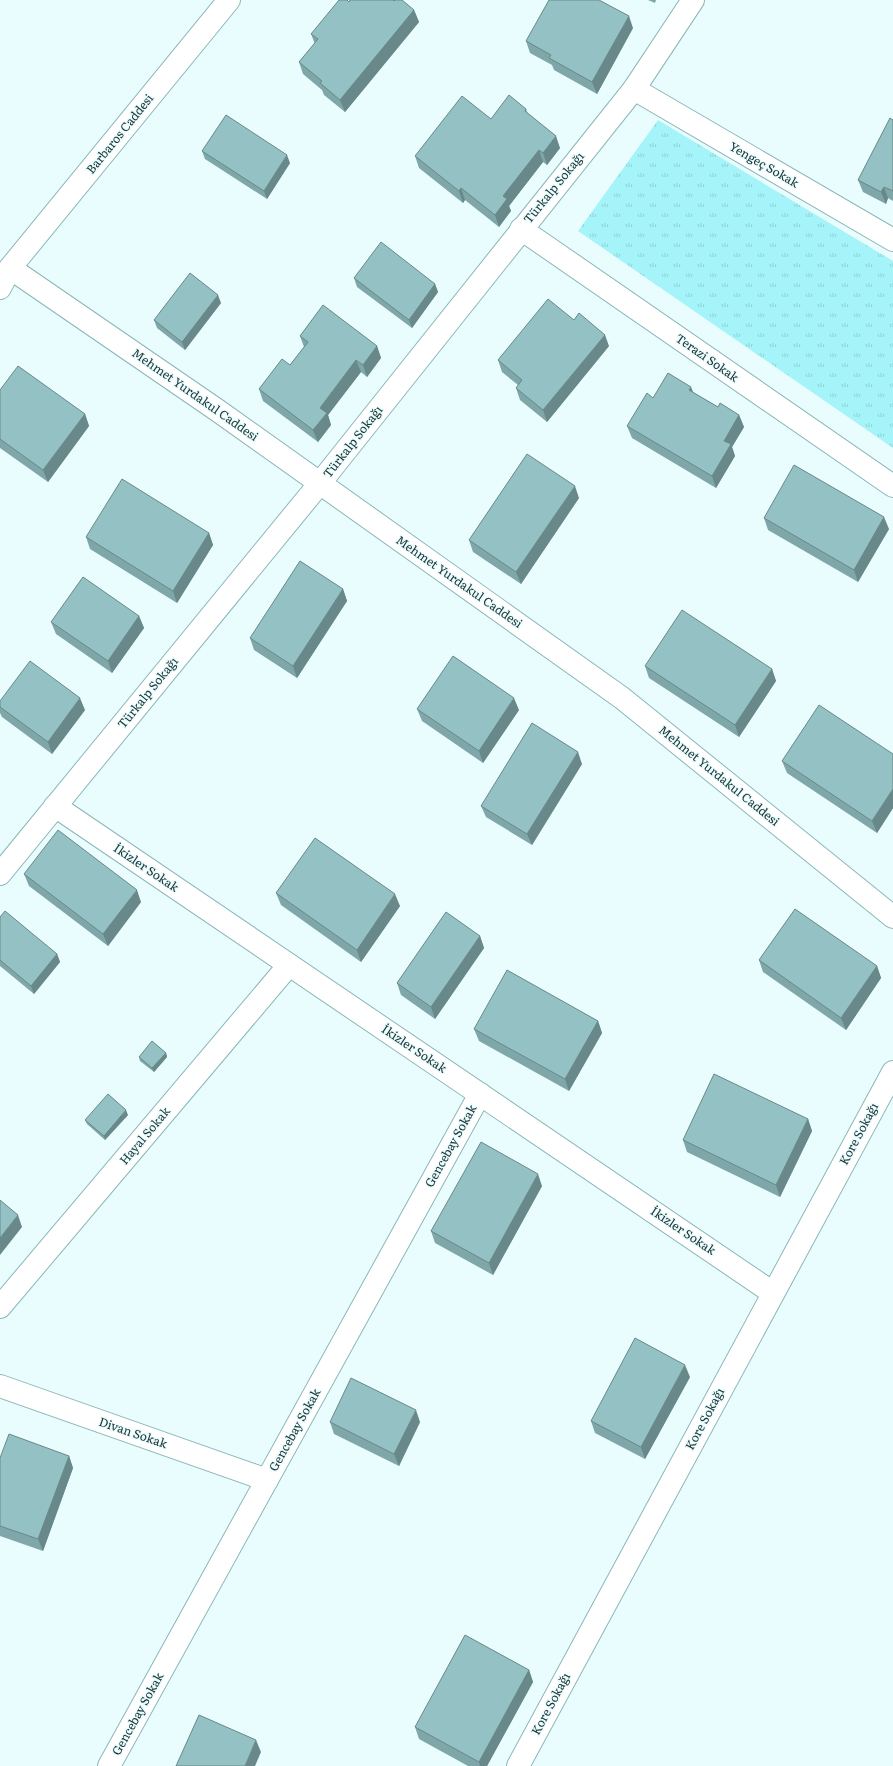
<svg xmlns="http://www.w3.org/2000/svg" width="893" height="1766" font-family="Literata,serif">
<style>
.park{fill:url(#park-tufts)}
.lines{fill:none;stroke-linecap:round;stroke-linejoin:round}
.street-casing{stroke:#8ab7b9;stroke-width:24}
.secondary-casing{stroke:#8ab7b9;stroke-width:24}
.street{stroke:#fff;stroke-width:22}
.secondary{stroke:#fff;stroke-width:22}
.wall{fill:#7fa7a9}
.shaded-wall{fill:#688889}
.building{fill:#94c2c4;stroke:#688889}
.labels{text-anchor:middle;stroke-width:3;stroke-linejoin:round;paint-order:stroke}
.street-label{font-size:12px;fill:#233637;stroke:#eafdfe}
</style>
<defs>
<pattern id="park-tufts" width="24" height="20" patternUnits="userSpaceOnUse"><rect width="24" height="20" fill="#a5f4f9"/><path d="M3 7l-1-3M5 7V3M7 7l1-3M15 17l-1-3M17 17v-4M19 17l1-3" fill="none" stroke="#8ed2d6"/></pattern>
</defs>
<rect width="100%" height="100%" fill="#eafdfe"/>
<!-- park -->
<path class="park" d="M658 120 893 261V448L578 231Z"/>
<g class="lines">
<!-- street casing -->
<g class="street-casing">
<g id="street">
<path d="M634 89 893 240"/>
<path d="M521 229 893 486"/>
<path d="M10 268 217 410 622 698 893 917"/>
<path d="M55 806 773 1293"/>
<path d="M0 874 320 483 634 89 693 0"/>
<path d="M0 1307 289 965"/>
<path d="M0 1386 267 1480"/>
<path d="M109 1766 480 1094"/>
<path d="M518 1766 893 1072"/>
</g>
</g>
<!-- secondary casing -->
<g class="secondary-casing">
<path id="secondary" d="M0 288 10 268 229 0"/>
</g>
<!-- street -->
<use href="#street" class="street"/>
<!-- secondary -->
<use href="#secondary" class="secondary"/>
</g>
<!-- wall -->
<g class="wall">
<path d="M648 0H656L655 3Z"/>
<path d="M394 1 414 10 419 22 345 112 324 95 322 90 303 74 299 62 315 44 311 34 349 2Z"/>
<path d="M633 28 597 94 554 70 552 65 530 53 526 41Z"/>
<path d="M526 109 528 114 560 148 547 165 543 162 509 206 511 211 499 227 465 200 463 203 419 168 415 156 491 119Z"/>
<path d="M893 120V201L888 198 886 204 863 192 858 180Z"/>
<path d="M202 151 290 163 267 199 205 159Z"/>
<path d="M354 278 435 284 438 292 412 328 357 287Z"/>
<path d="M221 303 185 350 157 328 154 320Z"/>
<path d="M574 320 609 346 547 422 520 400 516 388 518 385 502 372 498 360Z"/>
<path d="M300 336 377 346 381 358 367 377 361 372 328 415 331 425 318 442 263 401 259 389 290 365 304 347Z"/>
<path d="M0 390 85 414 89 426 48 482 0 448Z"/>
<path d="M694 393 718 407 739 415 744 427 732 447 735 456 716 488 632 438 627 426 653 398Z"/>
<path d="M579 498 521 584 473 552 469 540Z"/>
<path d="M764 518 889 529 858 582 768 530Z"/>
<path d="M209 533 213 545 177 603 90 549 86 537Z"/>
<path d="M343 589 347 601 297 678 254 650 250 638Z"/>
<path d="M139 616 144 628 112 673 56 634 51 622Z"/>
<path d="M645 666 772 669 776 681 739 737 649 678Z"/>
<path d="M0 701 85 710 52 754 2 717 0 713Z"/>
<path d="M417 709 519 710 483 763 422 721Z"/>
<path d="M893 754V808L877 833 787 773 782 761Z"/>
<path d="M582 764 532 845 486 817 481 806Z"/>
<path d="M24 874 141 902 108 946 29 886Z"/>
<path d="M276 893 400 906 361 962 281 905Z"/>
<path d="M0 917 57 954 60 962 34 994 0 966Z"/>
<path d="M480 936 484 948 435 1019 401 995 397 983Z"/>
<path d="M759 960 877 966 881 978 846 1030 763 972Z"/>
<path d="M598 1021 602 1033 569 1091 479 1041 474 1029Z"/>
<path d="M166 1053 167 1057 154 1072 140 1061 139 1057Z"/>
<path d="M128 1115 105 1140 87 1124 85 1120Z"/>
<path d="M808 1119 812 1131 780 1197 687 1152 683 1140Z"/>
<path d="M542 1186 493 1275 435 1243 431 1231Z"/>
<path d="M690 1377 645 1459 595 1433 591 1421Z"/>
<path d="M330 1422H420L399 1466 334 1434Z"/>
<path d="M69 1456 73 1468 43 1551 0 1536V1458Z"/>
<path d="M529 1670 533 1682 487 1766H468L419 1739 415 1727Z"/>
</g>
<!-- shaded-wall -->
<g class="shaded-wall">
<path d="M414 10 419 22 345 112 340 100Z"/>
<path d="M629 16 633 28 597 94 592 82Z"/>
<path d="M556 136 560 148 547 165 543 153Z"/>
<path d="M539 150 543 162 509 206 511 211 499 227 495 215 503 196Z"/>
<path d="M287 155 290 163 267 199 264 191Z"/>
<path d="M884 187 888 198 886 204 881 192Z"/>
<path d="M461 188 465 200 463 203 459 191Z"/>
<path d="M435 284 438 292 412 328 409 320Z"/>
<path d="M218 295 221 303 185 350 182 342Z"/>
<path d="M605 335 609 346 547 422 543 410Z"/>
<path d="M377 346 381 358 367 377 363 365Z"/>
<path d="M356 360 361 372 328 415 331 425 318 442 313 430 320 408Z"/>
<path d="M691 387 696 399 689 390Z"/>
<path d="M85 414 89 426 48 482 43 470Z"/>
<path d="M739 415 744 427 732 447 735 456 716 488 712 476 724 441Z"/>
<path d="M575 486 579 498 521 584 516 572Z"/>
<path d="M884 517 889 529 858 582 854 570Z"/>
<path d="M209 533 213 545 177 603 173 591Z"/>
<path d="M343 589 347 601 297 678 293 666Z"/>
<path d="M139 616 144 628 112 673 108 661Z"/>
<path d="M772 669 776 681 739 737 735 725Z"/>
<path d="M80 698 85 710 52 754 48 742Z"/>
<path d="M514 698 519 710 483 763 479 751Z"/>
<path d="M578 752 582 764 532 845 527 834Z"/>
<path d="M893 789V808L877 833 872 821Z"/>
<path d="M137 890 141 902 108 946 103 934Z"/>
<path d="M395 894 400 906 361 962 357 950Z"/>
<path d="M480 936 484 948 435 1019 431 1007Z"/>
<path d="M57 954 60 962 34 994 31 986Z"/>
<path d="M877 966 881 978 846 1030 841 1018Z"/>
<path d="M598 1021 602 1033 569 1091 565 1079Z"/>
<path d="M166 1053 167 1057 154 1072 152 1068Z"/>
<path d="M126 1110 128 1115 105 1140 104 1136Z"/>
<path d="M808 1119 812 1131 780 1197 776 1185Z"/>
<path d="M538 1174 542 1186 493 1275 489 1263Z"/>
<path d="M18 1215 22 1227 0 1255V1238Z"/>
<path d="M685 1365 690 1377 645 1459 641 1447Z"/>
<path d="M416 1410 420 1422 399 1466 394 1454Z"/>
<path d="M69 1456 73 1468 43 1551 38 1539Z"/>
<path d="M529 1670 533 1682 487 1766H480L479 1762Z"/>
<path d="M256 1740 261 1752 255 1766H245Z"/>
</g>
<!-- building -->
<g class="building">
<path d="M339 0H347L349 2 350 0H393L394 1 395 0H402L414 10 340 100 320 83 322 81 299 62 318 39 311 34Z"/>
<path d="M549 0H599L629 16 592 82 549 58 551 55 526 41Z"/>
<path d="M509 95 526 109 525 111 556 136 543 153 539 150 503 196 507 199 495 215 461 188 459 191 415 156 462 96 491 119Z"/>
<path d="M226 115 287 155 264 191 202 151Z"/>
<path d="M890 118 893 120V191L884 187 881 192 858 180Z"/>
<path d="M381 242 435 284 409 320 354 278Z"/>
<path d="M190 273 218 295 182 342 154 320Z"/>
<path d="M548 299 574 320 579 313 605 335 543 410 516 388 522 380 498 360Z"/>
<path d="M323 305 377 346 363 365 356 360 320 408 327 413 313 430 259 389 282 359 290 365 308 342 300 336Z"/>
<path d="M18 366 85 414 43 470 0 439V390Z"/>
<path d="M668 373 691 387 689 390 718 407 720 403 739 415 724 441 731 444 712 476 627 426 647 393 653 398Z"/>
<path d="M527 454 575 486 516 572 469 540Z"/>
<path d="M794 465 884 517 854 570 764 518Z"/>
<path d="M122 479 209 533 173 591 86 537Z"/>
<path d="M300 561 343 589 293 666 250 638Z"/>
<path d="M83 577 139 616 108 661 51 622Z"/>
<path d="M682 610 772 669 735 725 645 666Z"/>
<path d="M453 656 514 698 479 751 417 709Z"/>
<path d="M30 661 80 698 48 742 0 707V701Z"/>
<path d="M819 705 893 754V789L872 821 782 761Z"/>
<path d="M532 723 578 752 527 834 481 806Z"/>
<path d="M58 830 137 890 103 934 24 874Z"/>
<path d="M315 838 395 894 357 950 276 893Z"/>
<path d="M795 909 877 966 841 1018 759 960Z"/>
<path d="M5 911 57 954 31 986 0 960V917Z"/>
<path d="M446 912 480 936 431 1007 397 983Z"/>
<path d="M507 970 598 1021 565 1079 474 1029Z"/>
<path d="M152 1041 166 1053 152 1068 139 1057Z"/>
<path d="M714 1074 808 1119 776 1185 683 1140Z"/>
<path d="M108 1094 126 1110 104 1136 85 1120Z"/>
<path d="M481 1142 538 1174 489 1263 431 1231Z"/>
<path d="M0 1200 18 1215 0 1238Z"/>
<path d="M635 1338 685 1365 641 1447 591 1421Z"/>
<path d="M351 1378 416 1410 394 1454 330 1422Z"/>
<path d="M9 1434 69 1456 38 1539 0 1526V1458Z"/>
<path d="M465 1635 529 1670 479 1762 415 1727Z"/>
<path d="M199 1715 256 1740 245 1766H176Z"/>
</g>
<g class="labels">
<!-- street labels -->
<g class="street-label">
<text transform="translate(120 134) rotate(-51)" y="4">Barbaros Caddesi</text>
<text transform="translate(764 165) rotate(30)" y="4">Yengeç Sokak</text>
<text transform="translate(554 188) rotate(-51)" y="4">Türkalp Sokağı</text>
<text transform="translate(707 358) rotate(35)" y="4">Terazi Sokak</text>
<text transform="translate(195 395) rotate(35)" y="4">Mehmet Yurdakul Caddesi</text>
<text transform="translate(353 442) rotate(-52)" y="4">Türkalp Sokağı</text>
<text transform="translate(459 582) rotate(35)" y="4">Mehmet Yurdakul Caddesi</text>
<text transform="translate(148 693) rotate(-51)" y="4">Türkalp Sokağı</text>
<text transform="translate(719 776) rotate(39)" y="4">Mehmet Yurdakul Caddesi</text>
<text transform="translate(146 868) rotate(34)" y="4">İkizler Sokak</text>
<text transform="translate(414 1049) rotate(34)" y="4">İkizler Sokak</text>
<text transform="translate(859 1134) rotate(-62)" y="4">Kore Sokağı</text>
<text transform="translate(145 1136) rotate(-50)" y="4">Hayal Sokak</text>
<text transform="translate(451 1146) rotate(-61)" y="4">Gencebay Sokak</text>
<text transform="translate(683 1231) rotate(34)" y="4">İkizler Sokak</text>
<text transform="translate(705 1419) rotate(-62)" y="4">Kore Sokağı</text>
<text transform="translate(295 1430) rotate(-61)" y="4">Gencebay Sokak</text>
<text transform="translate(133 1433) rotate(19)" y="4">Divan Sokak</text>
<text transform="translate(551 1704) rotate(-62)" y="4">Kore Sokağı</text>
<text transform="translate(138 1714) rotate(-61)" y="4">Gencebay Sokak</text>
</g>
</g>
</svg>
